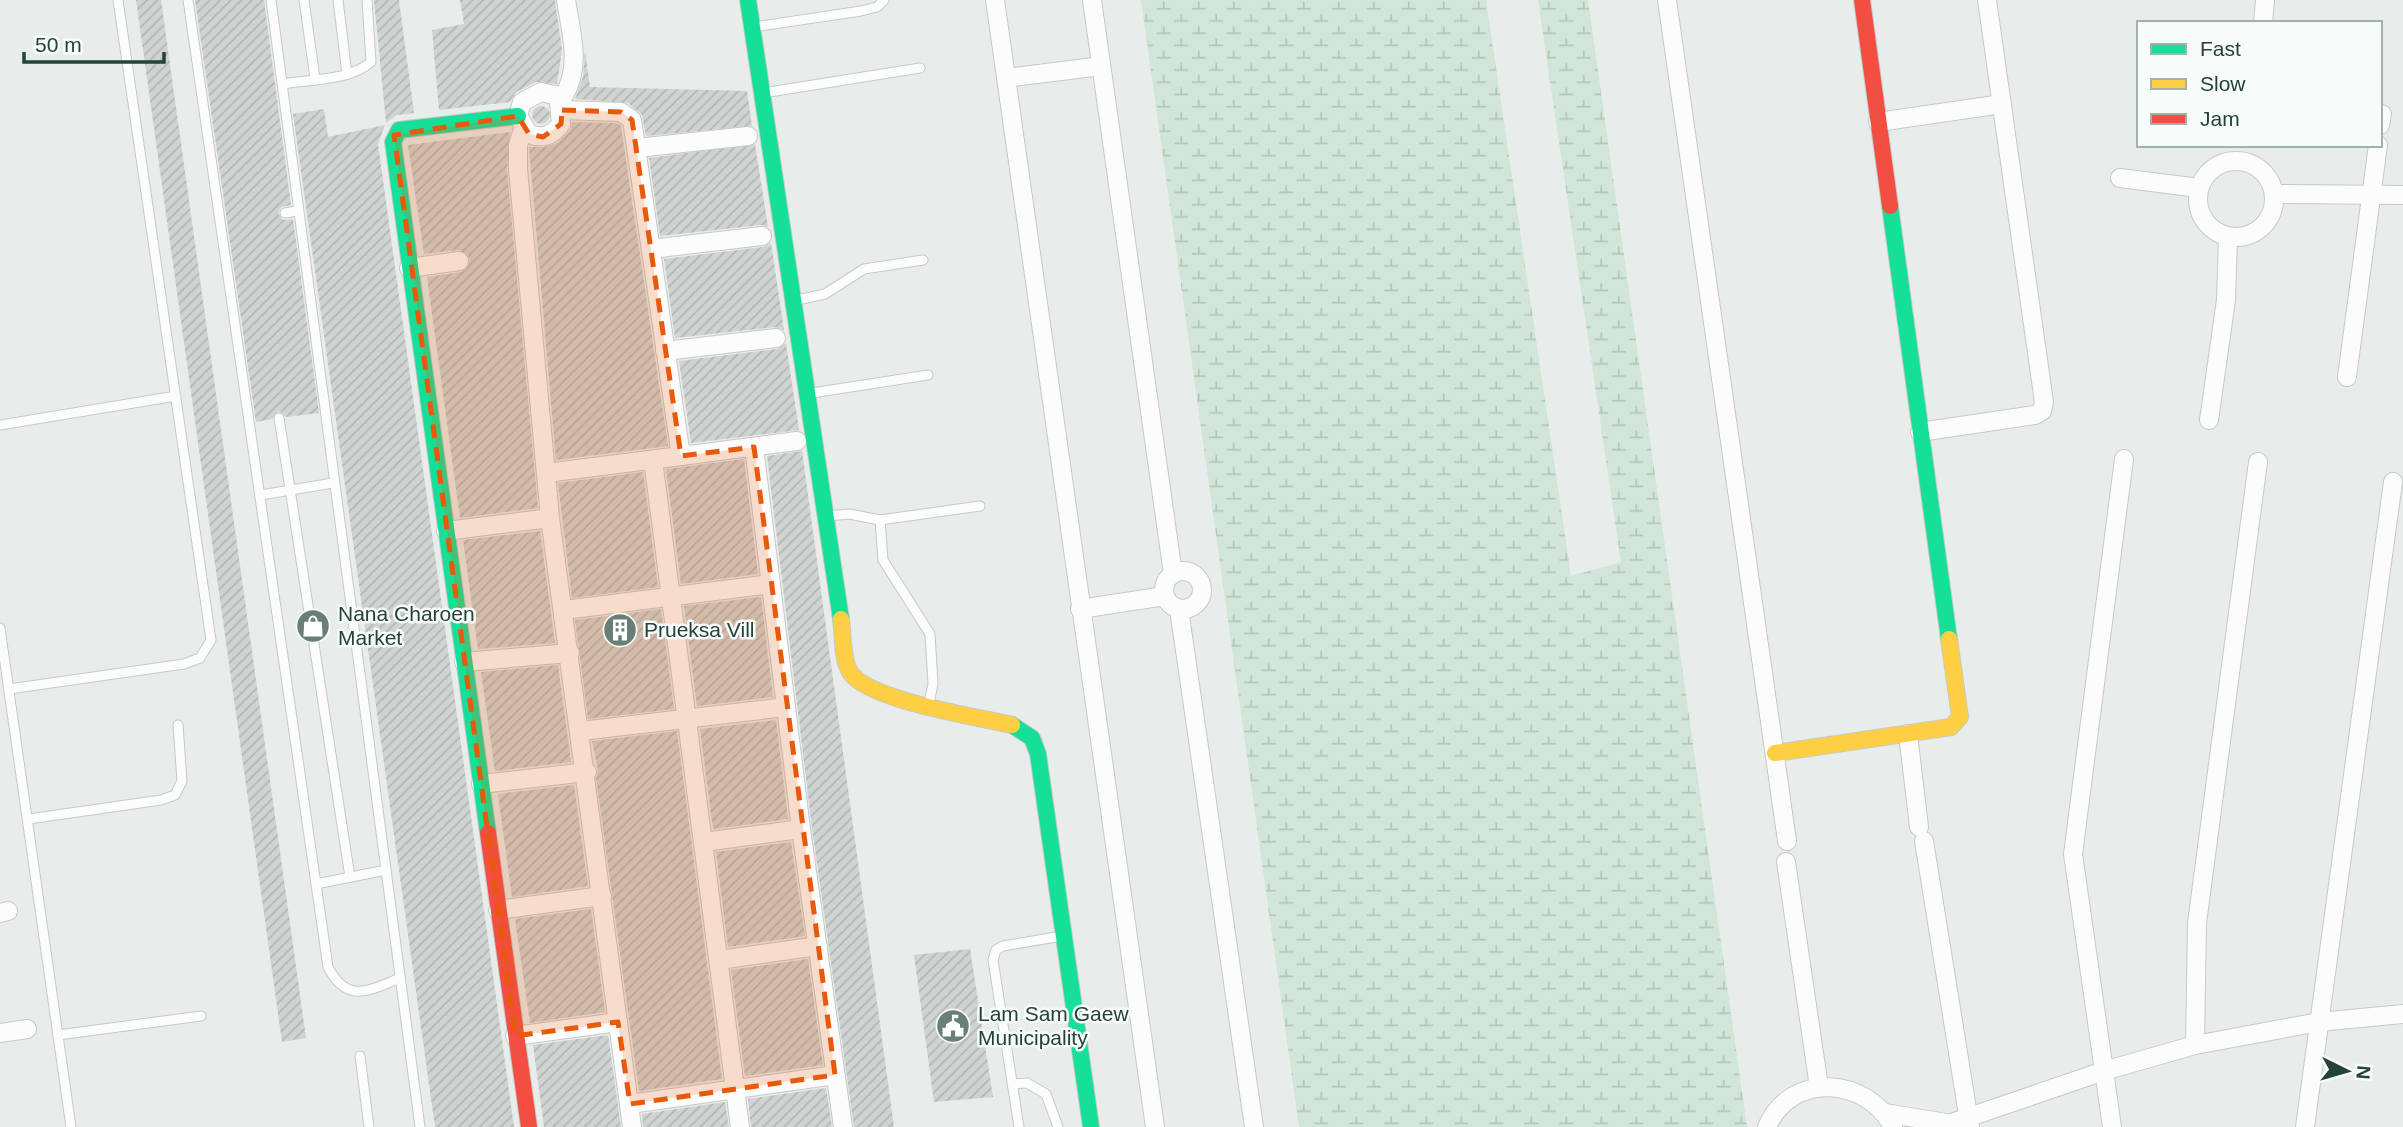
<svg xmlns="http://www.w3.org/2000/svg" width="2403" height="1127" font-family="Arial,sans-serif">
<style>
.wetland{fill:url(#wetland-marsh)}
.building{fill:url(#building-hatch)}
.lines{fill:none;stroke-linecap:round;stroke-linejoin:round}
.lane-casing{stroke:#c5cac8;stroke-width:11}
.street-casing{stroke:#c5cac8;stroke-width:20}
.fast-casing{stroke:#c3cbc8;stroke-width:18}
.slow-casing{stroke:#c3cbc8;stroke-width:18}
.jam-casing{stroke:#c3cbc8;stroke-width:18}
.lane{stroke:#fcfcfc;stroke-width:9}
.street{stroke:#fcfcfc;stroke-width:18}
.fast{stroke:#16e098;stroke-width:16}
.slow{stroke:#ffcf43;stroke-width:16}
.jam{stroke:#f24e42;stroke-width:16}
.marked{fill:#e8590c;fill-opacity:0.2;stroke:#e8590c;stroke-width:5;stroke-dasharray:14 9;stroke-linejoin:round}
.labels{text-anchor:middle;stroke-width:5;stroke-linejoin:round;paint-order:stroke}
.poi-label{font-size:21px;fill:#24423a;stroke:#f7fbf9;text-anchor:start}
</style>
<defs>
<pattern id="wetland-marsh" width="20" height="14" patternUnits="userSpaceOnUse" patternTransform="scale(1.75)"><rect width="20" height="14" fill="#d1e6d8"/><path d="M1 5h8M5 5V1M11 12h8M15 12V8" fill="none" stroke="#b3c6ba"/></pattern>
<pattern id="building-hatch" width="6" height="6" patternUnits="userSpaceOnUse" patternTransform="scale(1.75)"><rect width="6" height="6" fill="#cfd4d2"/><path d="M-1 1l2-2M0 6l6-6M5 7l2-2" fill="none" stroke="#b2b7b5"/></pattern>
</defs>
<rect width="100%" height="100%" fill="#e8edeb"/>
<!-- wetland -->
<path class="wetland" d="M1141 0H1486L1571 576 1621 562 1538 0H1588L1747 1127H1299Z"/>
<!-- building -->
<g class="building">
<path d="M136 0H161L306 1038 282 1042Z"/>
<path d="M195 0H264L291 205 281 207 278 213 283 220 293 219 319 413 286 417 279 411 272 419 256 422Z"/>
<path d="M374 0H399L414 113 397 115 386 123Z"/>
<path d="M460 0H555L562 50 557 84 536 82 516 92 510 102 439 110 432 30 464 24Z"/>
<path d="M585 51 590 87 747 91 752 126 646 136 642 115 628 103 575 99 583 77Z"/>
<circle cx="541" cy="115" r="9"/>
<path d="M324 109 328 137 385 125 378 144 514 1127H435L293 114Z"/>
<path d="M572 122 617 123 621 126 668 446 556 460 529 147H544L557 143 570 131Z"/>
<path d="M510 132 507 170 538 508 460 518 427 277 461 272 466 269 470 260 467 254 458 250 424 254 408 145Z"/>
<path d="M755 144 768 227 761 225 660 236 649 158Z"/>
<path d="M771 243 784 330 775 327 675 338 664 259 763 247Z"/>
<path d="M786 343 799 430 691 443 679 361 777 349Z"/>
<path d="M802 451 894 1127H854L812 828 767 456Z"/>
<path d="M744 459 758 574 681 584 666 469Z"/>
<path d="M643 472 658 587 572 598 558 483Z"/>
<path d="M540 531 555 643 478 649 463 540Z"/>
<path d="M761 597 773 697 697 706 684 606Z"/>
<path d="M661 609 674 709 588 719 575 620Z"/>
<path d="M558 665 571 762 495 771 481 672Z"/>
<path d="M776 720 788 819 713 829 700 729Z"/>
<path d="M677 731 722 1079 639 1091 596 778 598 770 592 741Z"/>
<path d="M574 785 588 886 512 897 498 794Z"/>
<path d="M791 842 805 936 728 947 716 852Z"/>
<path d="M591 909 605 1012 530 1023 515 919Z"/>
<path d="M970 949 993 1097 934 1102 914 955Z"/>
<path d="M808 959 823 1065 745 1076 731 970Z"/>
<path d="M608 1035 621 1127H544L533 1045Z"/>
<path d="M826 1088 832 1127H751L748 1099Z"/>
<path d="M725 1102 729 1127H643L642 1114Z"/>
</g>
<g class="lines">
<!-- lane casing -->
<g class="lane-casing">
<g id="lane">
<path d="M188 0 328 967C347 1004 368 991 400 978"/>
<path d="M271 0 420 1127"/>
<path d="M304 0 315 78"/>
<path d="M338 0 347 74"/>
<path d="M754 27 861 11 877 7 884 0"/>
<path d="M283 84C311 79 349 81 371 62L367 0"/>
<path d="M763 93 920 68"/>
<path d="M285 213 297 211"/>
<path d="M797 300 825 294 864 269 923 260"/>
<path d="M812 393 928 375"/>
<path d="M279 418 350 877"/>
<path d="M0 425 176 396"/>
<path d="M261 495 333 483"/>
<path d="M828 516 849 514 880 520 883 560 930 634 933 684 929 703"/>
<path d="M880 520 980 506"/>
<path d="M0 628 71 1127"/>
<path d="M9 689 184 664 200 658 211 640 118 0"/>
<path d="M29 819 161 800 175 795 182 781 178 725"/>
<path d="M316 884 386 870"/>
<path d="M58 1035 201 1016"/>
<path d="M360 1056 369 1127"/>
<path d="M1012 1084 1027 1083 1046 1094 1058 1127"/>
<path d="M1019 1127 993 960 996 950 1003 946 1062 936"/>
</g>
</g>
<!-- street casing -->
<g class="street-casing">
<g id="street">
<path d="M995 0 1155 1127"/>
<path d="M1092 0 1173 574"/>
<path d="M1667 0 1787 841"/>
<path d="M2263 23 2265 0"/>
<path d="M1006 78 1101 66"/>
<path d="M541 92 563 97 559 103 561 124C552 136 542 139 529 134L518 116 522 102Z"/>
<path d="M563 97C582 67 571 33 566 0"/>
<path d="M562 110 621 112 632 120 681 456 797 441"/>
<path d="M1878 122 2002 104"/>
<path d="M2380 125 2382 114"/>
<path d="M523 129 518 145V169L550 518 632 1127"/>
<path d="M637 148 748 136"/>
<circle cx="2236" cy="199" r="38"/>
<path d="M2120 178 2199 188"/>
<path d="M2274 194 2403 195"/>
<path d="M651 249 762 236"/>
<path d="M409 268 459 261"/>
<path d="M665 351 776 338"/>
<path d="M2347 377 2378 145"/>
<path d="M2209 420 2226 300 2228 238"/>
<path d="M1920 432 2035 415 2042 411 2044 402 1987 0"/>
<path d="M754 447 801 829 843 1127"/>
<path d="M653 460 740 1127"/>
<path d="M546 473 681 456"/>
<path d="M446 531 550 518"/>
<circle cx="1183" cy="590" r="19"/>
<path d="M1080 609 1165 596"/>
<path d="M1179 609 1254 1127"/>
<path d="M564 610 771 584"/>
<path d="M464 662 570 653"/>
<path d="M581 731 786 707"/>
<path d="M1908 734 1919 827"/>
<path d="M481 784 587 772"/>
<path d="M1924 841 1970 1127"/>
<path d="M704 842 801 829"/>
<path d="M1786 862 1819 1087"/>
<path d="M498 910 602 896"/>
<path d="M0 913 8 911"/>
<path d="M719 960 818 946"/>
<path d="M0 1033 27 1029"/>
<path d="M515 1036 618 1022"/>
<path d="M2195 1045 2197 923 2258 462"/>
<path d="M630 1104 835 1075"/>
<path d="M1885 1113 1946 1123"/>
<path d="M1767 1127C1791 1071 1867 1077 1893 1127"/>
<path d="M1940 1127 2104 1071 2195 1045 2319 1022 2403 1014"/>
<path d="M2112 1127 2073 854 2124 459"/>
<path d="M2305 1127 2393 482"/>
</g>
</g>
<!-- fast casing -->
<g class="fast-casing">
<g id="fast">
<path d="M748 0 841 619"/>
<path d="M1890 206 1949 639"/>
<path d="M1012 725 1032 738 1038 754 1091 1127"/>
<path d="M488 833 393 142 399 130 518 116"/>
</g>
</g>
<!-- slow casing -->
<g class="slow-casing">
<g id="slow">
<path d="M841 619C843 634 842 659 850 672 867 700 977 717 1012 725"/>
<path d="M1775 753 1951 727 1960 717 1949 639"/>
</g>
</g>
<!-- jam casing -->
<g class="jam-casing">
<g id="jam">
<path d="M1862 0 1890 206"/>
<path d="M488 833 529 1127"/>
</g>
</g>
<!-- lane -->
<use href="#lane" class="lane"/>
<!-- street -->
<use href="#street" class="street"/>
<!-- fast -->
<use href="#fast" class="fast"/>
<!-- slow -->
<use href="#slow" class="slow"/>
<!-- jam -->
<use href="#jam" class="jam"/>
</g>
<!-- marked area -->
<path class="marked" d="M562 110 621 112 632 120 681 456 754 447 835 1075 630 1104 618 1022 515 1036 394 135 518 116 529 134 543 137 561 124Z"/>
<!-- icons -->
<defs>
<g id="shop-disc" transform="scale(1.75)"><circle r="9.5" fill="#697e78" stroke="#f7fbf9"/><path d="M-5-2.5h2.3a2.7 3.5 0 0 1 5.4 0H5L5.5 6h-11ZM-1.5-2.5h3a1.5 2.3 0 0 0-3 0Z" fill="#fff"/></g>
<g id="building-disc" transform="scale(1.75)"><circle r="9.5" fill="#697e78" stroke="#f7fbf9"/><path d="M-4-6H4V6H1V3H-1V6H-4ZM-2.5-4.3h1.7v1.8h-1.7ZM.8-4.3h1.7v1.8H.8ZM-2.5-1h1.7V.8h-1.7ZM.8-1h1.7V.8H.8Z" fill="#fff"/></g>
<g id="civic-disc" transform="scale(1.75)"><circle r="9.5" fill="#697e78" stroke="#f7fbf9"/><path d="M-.6-6.5H3V-4.5H.6V-3L4-1V1h2V6H-6V1h2V-1L-.6-3ZM-1.2 2.5V6h2.4V2.5Z" fill="#fff"/></g>
</defs>
<g fill-rule="evenodd">
<use href="#shop-disc" x="313" y="626"/>
<use href="#building-disc" x="620" y="630"/>
<use href="#civic-disc" x="953" y="1026"/>
</g>
<g class="labels">
<!-- poi labels -->
<g class="poi-label">
<text x="338" y="621">Nana Charoen<tspan x="338" dy="24">Market</tspan></text>
<text x="644" y="637">Prueksa Vill</text>
<text x="978" y="1021">Lam Sam Gaew<tspan x="978" dy="24">Municipality</tspan></text>
</g>
</g>
<!-- legend -->
<rect x="2137" y="21" width="245" height="126" fill="#f7fbf9" stroke="#a3b1ad" stroke-width="2"/>
<rect x="2151" y="44" width="35" height="10" fill="#16e098" stroke="#a3b1ad" stroke-width="2"/>
<text x="2200" y="56" font-size="21" fill="#24423a">Fast</text>
<rect x="2151" y="79" width="35" height="10" fill="#ffcf43" stroke="#a3b1ad" stroke-width="2"/>
<text x="2200" y="91" font-size="21" fill="#24423a">Slow</text>
<rect x="2151" y="114" width="35" height="10" fill="#f24e42" stroke="#a3b1ad" stroke-width="2"/>
<text x="2200" y="126" font-size="21" fill="#24423a">Jam</text>
<!-- north arrow -->
<g transform="translate(2347 1071) rotate(95)" stroke="#f7fbf9" stroke-width="5" paint-order="stroke">
<path d="M0-5L12 26L0 18L-12 26Z" fill="#24423a"/>
<text y="-10" font-size="19" font-weight="bold" text-anchor="middle" fill="#24423a">N</text>
</g>
<!-- scale -->
<path d="M24 52v10h140v-10" fill="none" stroke="#24423a" stroke-width="3.5"/>
<text x="35" y="52" font-size="21" fill="#24423a" stroke="#f7fbf9" stroke-width="5" paint-order="stroke">50 m</text>
</svg>
